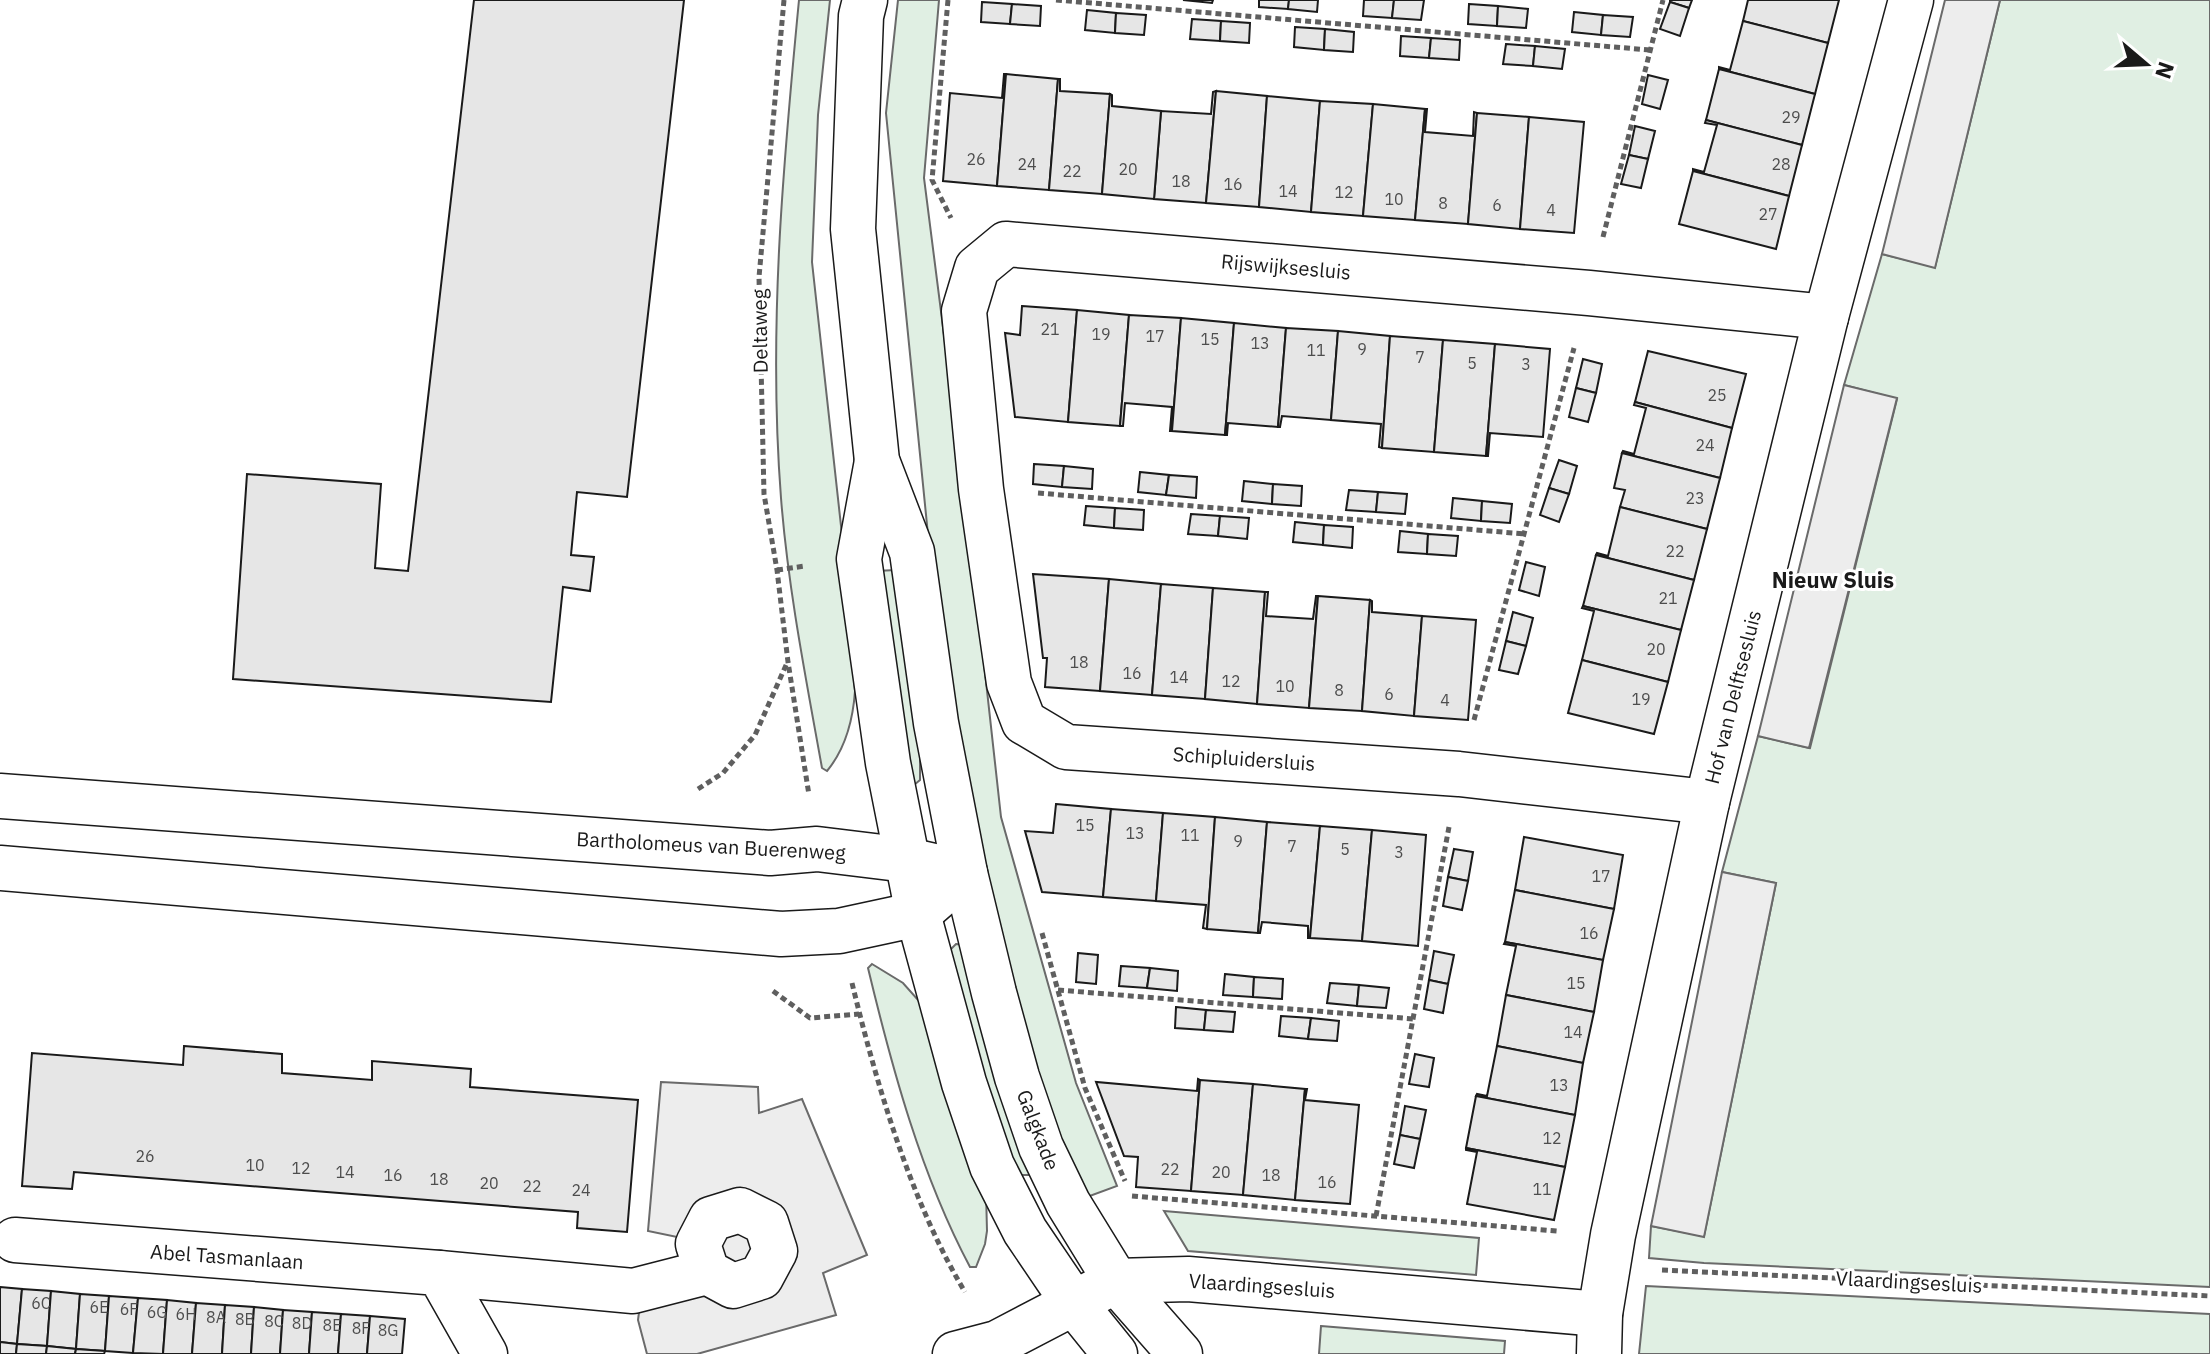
<svg xmlns="http://www.w3.org/2000/svg" width="2210" height="1354" font-family="'IBM Plex Sans',sans-serif">
<style>
.green{fill:#e0efe3;stroke:#6a6a6a;stroke-width:2}
.parking{fill:#ededed;stroke:#6a6a6a;stroke-width:2}
.building{fill:#e6e6e6;stroke:#1a1a1a;stroke-width:2}
.lines{fill:none;stroke-linecap:round;stroke-linejoin:round}
.minor-casing{stroke:#1a1a1a;stroke-width:47}
.major-casing{stroke:#1a1a1a;stroke-width:47}
.path{stroke:#5f5f5f;stroke-width:5;stroke-dasharray:6 4;stroke-linecap:butt}
.minor{stroke:#fff;stroke-width:44}
.major{stroke:#fff;stroke-width:44}
.labels{text-anchor:middle;stroke-width:6;stroke-linejoin:round;paint-order:stroke}
.number-label{font-size:16px;fill:#4d4d4d}
.street-label{font-size:20px;fill:#1a1a1a;stroke:#fff}
.neighbourhood-label{font-size:22px;font-weight:bold;fill:#1a1a1a;stroke:#fff}
</style>
<rect width="100%" height="100%" fill="#fff"/>
<!-- green -->
<g class="green">
<path d="M799 0H830L818 115 812 262 842 535 855 691C853 720 846 748 827 771L822 768C806 679 788 588 781 498 768 331 783 166 799 0Z"/>
<path d="M898 0H939L924 178 972 555 1001 817 1076 1083 1117 1186 1087 1197 1045 1104 984 873 931 565 886 113Z"/>
<path d="M2000 0H2210V1287L1704 1263 1649 1258 1651 1226 1704 1236 1776 883 1722 872 1758 736 1810 748 1897 399 1844 385 1882 254 1935 267Z"/>
<path d="M896 570 920 743V780L914 785 910 784 876 571Z"/>
<path d="M956 944 965 945 1032 1167 1029 1175H1019L991 1111 949 951Z"/>
<path d="M872 964 903 983 919 1001 986 1192 987 1231 985 1244 976 1267H970C921 1175 892 1068 868 968Z"/>
<path d="M1164 1211 1479 1238 1476 1275 1188 1251Z"/>
<path d="M1646 1286 2210 1314V1354H1639Z"/>
<path d="M1321 1326 1505 1341 1504 1354H1319Z"/>
</g>
<!-- parking -->
<g class="parking">
<path d="M1945 0H2000L1935 268 1882 254Z"/>
<path d="M1844 385 1897 398 1809 748 1758 736Z"/>
<path d="M1722 872 1776 883 1704 1237 1651 1226Z"/>
<path d="M661 1082 758 1087 759 1113 802 1099 867 1255 823 1273 836 1315 697 1354H647L638 1320 645 1266 685 1258 687 1239 648 1231Z"/>
</g>
<!-- building -->
<g class="building">
<path d="M474 0H684L627 497 577 492 571 555 594 557 590 591 563 587 551 702 233 679 247 474 381 484 375 568 408 571Z"/>
<path d="M1183 0H1213L1212 3Z"/>
<path d="M1259 0H1289L1288 9 1259 7Z"/>
<path d="M1289 0H1318L1317 12 1288 9Z"/>
<path d="M1364 0H1394L1392 18 1363 16Z"/>
<path d="M1394 0H1424L1421 20 1392 18Z"/>
<path d="M1670 0H1692L1689 8 1670 2Z"/>
<path d="M1748 0H1839L1828 43 1743 21Z"/>
<path d="M982 2 1012 4 1010 24 981 22Z"/>
<path d="M1670 2 1689 8 1680 36 1660 29Z"/>
<path d="M1012 4 1041 6 1040 26 1010 24Z"/>
<path d="M1469 4 1498 6 1497 26 1468 24Z"/>
<path d="M1498 6 1528 9 1526 28 1497 26Z"/>
<path d="M1087 10 1116 13 1115 33 1085 30Z"/>
<path d="M1574 12 1603 15 1601 35 1572 32Z"/>
<path d="M1116 13 1146 15 1144 35 1115 33Z"/>
<path d="M1603 15 1633 17 1630 37 1601 35Z"/>
<path d="M1192 19 1221 21 1220 41 1190 39Z"/>
<path d="M1221 21 1250 23 1249 43 1220 41Z"/>
<path d="M1743 21 1828 43 1815 94 1719 69V67L1730 70Z"/>
<path d="M1295 27 1325 29 1324 50 1294 47Z"/>
<path d="M1325 29 1354 32 1353 52 1324 50Z"/>
<path d="M1401 36 1431 38 1429 58 1400 56Z"/>
<path d="M1431 38 1460 40 1459 60 1429 58Z"/>
<path d="M1506 44 1535 46 1533 66 1503 64Z"/>
<path d="M1535 46 1565 49 1562 69 1533 66Z"/>
<path d="M1719 69 1815 94 1802 145 1706 120Z"/>
<path d="M1004 74H1006L997 186 943 181 950 93 1002 98Z"/>
<path d="M1006 74 1058 79 1049 190 997 186Z"/>
<path d="M1648 75 1668 80 1660 109 1642 104Z"/>
<path d="M1058 79H1060V91L1110 94 1102 194 1049 190Z"/>
<path d="M1216 91 1206 203 1154 199 1161 111 1211 114 1213 92Z"/>
<path d="M1216 91 1267 96 1259 207 1206 203Z"/>
<path d="M1110 94 1112 95V106L1161 111 1154 199 1102 194Z"/>
<path d="M1267 96 1320 101 1311 212 1259 207Z"/>
<path d="M1320 101 1373 104 1363 216 1311 212Z"/>
<path d="M1373 104 1425 109 1415 220 1363 216Z"/>
<path d="M1425 109H1427L1425 132 1473 136 1474 112 1477 113 1468 224 1415 220Z"/>
<path d="M1477 113 1529 117 1520 229 1468 224Z"/>
<path d="M1529 117 1584 122 1574 233 1520 229Z"/>
<path d="M1706 120 1802 145 1789 196 1693 171V169L1704 172 1717 125 1705 123Z"/>
<path d="M1635 126 1655 131 1648 159 1629 155Z"/>
<path d="M1629 155 1648 159 1641 188 1621 184Z"/>
<path d="M1693 171 1789 196 1776 249 1679 224Z"/>
<path d="M1022 306 1077 310 1068 422 1015 417 1005 333 1020 335Z"/>
<path d="M1077 310 1129 315 1120 426 1068 422Z"/>
<path d="M1129 315 1181 318 1172 431H1170L1172 407 1125 403 1123 426H1120Z"/>
<path d="M1181 318 1234 323 1225 435 1172 431Z"/>
<path d="M1234 323 1286 328 1278 427 1228 423 1227 435H1225Z"/>
<path d="M1286 328 1338 331 1331 420 1282 416 1280 427H1278Z"/>
<path d="M1338 331 1390 336 1382 448 1379 447 1381 424 1331 420Z"/>
<path d="M1390 336 1443 340 1434 452 1382 448Z"/>
<path d="M1443 340 1495 344 1486 456 1434 452Z"/>
<path d="M1495 344 1550 349 1543 437 1490 433 1488 456H1486Z"/>
<path d="M1648 351 1746 374 1732 428 1635 402Z"/>
<path d="M1583 359 1602 364 1596 393 1576 388Z"/>
<path d="M1576 388 1596 393 1588 422 1569 417Z"/>
<path d="M1635 402 1732 428 1720 478 1622 453 1623 451 1634 454 1646 408 1634 405Z"/>
<path d="M1622 453 1720 478 1707 529 1620 507 1625 490 1614 488Z"/>
<path d="M1559 460 1577 466 1569 494 1549 488Z"/>
<path d="M1034 464 1064 466 1062 487 1033 484Z"/>
<path d="M1064 466 1093 469 1092 489 1062 487Z"/>
<path d="M1140 472 1169 475 1166 495 1138 492Z"/>
<path d="M1169 475 1197 477 1196 498 1166 495Z"/>
<path d="M1244 481 1273 484 1272 504 1242 501Z"/>
<path d="M1273 484 1302 486 1301 506 1272 504Z"/>
<path d="M1549 488 1569 494 1559 522 1540 515Z"/>
<path d="M1349 490 1378 492 1376 512 1346 510Z"/>
<path d="M1378 492 1407 494 1405 514 1376 512Z"/>
<path d="M1453 498 1482 501 1481 521 1451 518Z"/>
<path d="M1482 501 1512 504 1510 523 1481 521Z"/>
<path d="M1086 506 1115 508 1114 528 1084 525Z"/>
<path d="M1620 507 1707 529 1694 580 1596 555 1597 553 1608 556Z"/>
<path d="M1115 508 1144 510 1143 530 1114 528Z"/>
<path d="M1191 514 1220 516 1218 536 1188 534Z"/>
<path d="M1220 516 1249 518 1247 539 1218 536Z"/>
<path d="M1295 522 1324 525 1323 545 1293 542Z"/>
<path d="M1324 525 1353 527 1352 548 1323 545Z"/>
<path d="M1400 531 1428 534 1427 554 1398 552Z"/>
<path d="M1428 534 1458 536 1456 556 1427 554Z"/>
<path d="M1596 555 1694 580 1681 630 1583 606Z"/>
<path d="M1526 562 1545 567 1539 596 1519 590Z"/>
<path d="M1033 574 1109 579 1100 691 1045 687 1047 658H1043Z"/>
<path d="M1109 579 1161 584 1152 695 1100 691Z"/>
<path d="M1161 584 1213 588 1205 699 1152 695Z"/>
<path d="M1213 588 1265 592 1257 704 1205 699Z"/>
<path d="M1265 592H1268L1266 616 1313 619 1316 596H1318L1309 708 1257 704Z"/>
<path d="M1318 596 1370 600 1362 711 1309 708Z"/>
<path d="M1370 600 1372 601V612L1422 616 1414 716 1362 711Z"/>
<path d="M1583 606 1681 630 1668 682 1582 660 1594 611 1582 608Z"/>
<path d="M1513 612 1533 618 1526 646 1506 641Z"/>
<path d="M1422 616 1476 620 1468 720 1414 716Z"/>
<path d="M1506 641 1526 646 1518 674 1499 670Z"/>
<path d="M1582 660 1668 682 1654 734 1568 713Z"/>
<path d="M1056 804 1111 809 1103 897 1042 892 1025 831 1053 833Z"/>
<path d="M1111 809 1163 813 1156 901 1103 897Z"/>
<path d="M1163 813 1215 817 1207 929 1203 928 1206 905 1156 901Z"/>
<path d="M1215 817 1267 822 1258 933 1207 929Z"/>
<path d="M1267 822 1320 826 1310 938H1308V926L1262 922 1260 933H1258Z"/>
<path d="M1320 826 1372 830 1362 941 1310 938Z"/>
<path d="M1372 830 1426 835 1418 946 1362 941Z"/>
<path d="M1524 837 1623 855 1614 909 1515 890Z"/>
<path d="M1454 849 1473 852 1468 881 1448 877Z"/>
<path d="M1448 877 1468 881 1462 910 1443 906Z"/>
<path d="M1515 890 1614 909 1603 960 1505 942Z"/>
<path d="M1505 942 1603 960 1594 1012 1506 995 1516 946 1504 944Z"/>
<path d="M1434 951 1454 955 1448 984 1429 980Z"/>
<path d="M1078 953 1098 955 1096 984 1076 982Z"/>
<path d="M1121 966 1150 968 1147 988 1119 986Z"/>
<path d="M1150 968 1178 971 1177 991 1147 988Z"/>
<path d="M1225 974 1254 977 1253 997 1223 995Z"/>
<path d="M1254 977 1283 979 1282 999 1253 997Z"/>
<path d="M1429 980 1448 984 1443 1013 1424 1009Z"/>
<path d="M1330 983 1359 985 1357 1006 1327 1003Z"/>
<path d="M1359 985 1389 988 1386 1008 1357 1006Z"/>
<path d="M1506 995 1594 1012 1583 1063 1497 1046Z"/>
<path d="M1176 1007 1206 1010 1204 1030 1175 1028Z"/>
<path d="M1206 1010 1235 1012 1233 1032 1204 1030Z"/>
<path d="M1281 1016 1311 1018 1308 1039 1279 1036Z"/>
<path d="M1311 1018 1339 1021 1337 1041 1308 1039Z"/>
<path d="M184 1046 282 1054V1073L372 1080V1061L471 1069 470 1087 638 1100 627 1232 577 1228 578 1212 74 1172 72 1189 22 1186 32 1053 183 1065Z"/>
<path d="M1497 1046 1583 1063 1575 1115 1476 1096 1477 1094 1487 1096Z"/>
<path d="M1415 1054 1434 1058 1429 1087 1409 1084Z"/>
<path d="M1198 1079 1200 1080 1191 1191 1136 1187 1138 1157 1124 1156 1096 1082 1197 1091Z"/>
<path d="M1200 1080 1253 1084 1243 1195 1191 1191Z"/>
<path d="M1253 1084 1305 1089 1295 1200 1243 1195Z"/>
<path d="M1305 1089H1307L1305 1100 1359 1105 1350 1204 1295 1200Z"/>
<path d="M1476 1096 1575 1115 1565 1167 1466 1148Z"/>
<path d="M1405 1106 1426 1110 1420 1139 1400 1135Z"/>
<path d="M1400 1135 1420 1139 1414 1168 1394 1164Z"/>
<path d="M1466 1148 1565 1167 1554 1220 1467 1204 1477 1152 1466 1150Z"/>
<path d="M0 1287 22 1289 17 1344 0 1342Z"/>
<path d="M22 1289 51 1291 47 1346 17 1344Z"/>
<path d="M51 1291 80 1294 76 1349 47 1346Z"/>
<path d="M80 1294 109 1296 105 1351 76 1349Z"/>
<path d="M109 1296 138 1298 133 1353 105 1351Z"/>
<path d="M138 1298 167 1300 163 1354 133 1353Z"/>
<path d="M167 1300 196 1303 192 1354H163Z"/>
<path d="M196 1303 225 1305 222 1354H192Z"/>
<path d="M225 1305 254 1307 251 1354H222Z"/>
<path d="M254 1307 283 1310 280 1354H251Z"/>
<path d="M283 1310 312 1312 309 1354H280Z"/>
<path d="M312 1312 341 1314 338 1354H309Z"/>
<path d="M341 1314 370 1316 367 1354H338Z"/>
<path d="M370 1316 405 1319 402 1354H367Z"/>
<path d="M0 1342 17 1344 16 1354H0Z"/>
<path d="M17 1344 47 1346 46 1354H16Z"/>
<path d="M47 1346 76 1349 75 1354H46Z"/>
<path d="M76 1349 105 1351 104 1354H75Z"/>
</g>
<g class="lines">
<!-- minor casing -->
<g class="minor-casing">
<g id="minor">
<path d="M0 796 770 853 817 849 907 860 965 873 918 914 839 931 781 934 0 868"/>
<path d="M1707 802 1459 774 1066 747 1024 722 1009 683 981 489 964 311 977 268 1006 244 1589 293 1826 317"/>
<path d="M15 1240 439 1273 485 1354"/>
<path d="M439 1273 633 1291 707 1272 733 1286 761 1277 775 1251 766 1223 740 1210 711 1219 698 1244 707 1272"/>
<path d="M955 1354 997 1343 1116 1281 1188 1279 1600 1314"/>
<path d="M1599 1354 1600 1314 1613 1235 1707 802 1826 317 1911 0"/>
</g>
</g>
<!-- major casing -->
<g class="major-casing">
<g id="major">
<path d="M865 0 861 16 853 229 877 461 912 552 936 723 965 873 994 993 1017 1077 1041 1147 1068 1203 1116 1281 1180 1354"/>
<path d="M877 461 859 559 888 763 918 914 964 1083 992 1166 1025 1231 1073 1302 1115 1354"/>
</g>
</g>
<!-- path -->
<g class="path">
<path d="M784 0 759 277 764 494 777 570 788 662 809 795"/>
<path d="M948 0 932 180 951 218"/>
<path d="M1056 0 1650 50"/>
<path d="M1603 237 1663 0"/>
<path d="M1038 493 1525 534"/>
<path d="M777 570 805 566"/>
<path d="M1474 720 1574 348"/>
<path d="M698 789 723 773 755 735 787 663"/>
<path d="M1042 933 1085 1088 1125 1181"/>
<path d="M852 983C877 1086 911 1202 965 1292"/>
<path d="M1058 990 1414 1019"/>
<path d="M773 991 810 1018 859 1014"/>
<path d="M1132 1196 1557 1231"/>
<path d="M1376 1216 1449 827"/>
<path d="M1662 1270 2210 1296"/>
</g>
<!-- minor -->
<use href="#minor" class="minor"/>
<!-- major -->
<use href="#major" class="major"/>
</g>
<g class="labels">
<!-- number labels -->
<g class="number-label">
<text x="1791" y="123">29</text>
<text x="976" y="165">26</text>
<text x="1027" y="170">24</text>
<text x="1781" y="170">28</text>
<text x="1128" y="175">20</text>
<text x="1072" y="177">22</text>
<text x="1181" y="187">18</text>
<text x="1233" y="190">16</text>
<text x="1288" y="197">14</text>
<text x="1344" y="198">12</text>
<text x="1394" y="205">10</text>
<text x="1443" y="209">8</text>
<text x="1497" y="211">6</text>
<text x="1551" y="216">4</text>
<text x="1768" y="220">27</text>
<text x="1050" y="335">21</text>
<text x="1101" y="340">19</text>
<text x="1155" y="342">17</text>
<text x="1210" y="345">15</text>
<text x="1260" y="349">13</text>
<text x="1362" y="355">9</text>
<text x="1316" y="356">11</text>
<text x="1420" y="363">7</text>
<text x="1472" y="369">5</text>
<text x="1526" y="370">3</text>
<text x="1717" y="401">25</text>
<text x="1705" y="451">24</text>
<text x="1695" y="504">23</text>
<text x="1675" y="557">22</text>
<text x="1668" y="604">21</text>
<text x="1656" y="655">20</text>
<text x="1079" y="668">18</text>
<text x="1132" y="679">16</text>
<text x="1179" y="683">14</text>
<text x="1231" y="687">12</text>
<text x="1285" y="692">10</text>
<text x="1339" y="696">8</text>
<text x="1389" y="700">6</text>
<text x="1641" y="705">19</text>
<text x="1445" y="706">4</text>
<text x="1085" y="831">15</text>
<text x="1135" y="839">13</text>
<text x="1190" y="841">11</text>
<text x="1238" y="847">9</text>
<text x="1292" y="852">7</text>
<text x="1345" y="855">5</text>
<text x="1399" y="858">3</text>
<text x="1601" y="882">17</text>
<text x="1589" y="939">16</text>
<text x="1576" y="989">15</text>
<text x="1573" y="1038">14</text>
<text x="1559" y="1091">13</text>
<text x="1552" y="1144">12</text>
<text x="145" y="1162">26</text>
<text x="255" y="1171">10</text>
<text x="301" y="1174">12</text>
<text x="1170" y="1175">22</text>
<text x="345" y="1178">14</text>
<text x="1221" y="1178">20</text>
<text x="393" y="1181">16</text>
<text x="1271" y="1181">18</text>
<text x="439" y="1185">18</text>
<text x="1327" y="1188">16</text>
<text x="489" y="1189">20</text>
<text x="532" y="1192">22</text>
<text x="1542" y="1195">11</text>
<text x="581" y="1196">24</text>
<text x="41" y="1309">6C</text>
<text x="99" y="1313">6E</text>
<text x="129" y="1315">6F</text>
<text x="157" y="1318">6G</text>
<text x="186" y="1320">6H</text>
<text x="216" y="1323">8A</text>
<text x="245" y="1325">8B</text>
<text x="274" y="1327">8C</text>
<text x="302" y="1329">8D</text>
<text x="332" y="1331">8E</text>
<text x="361" y="1334">8F</text>
<text x="388" y="1336">8G</text>
</g>
<!-- street labels -->
<g class="street-label">
<text transform="translate(1286 267) rotate(5)" y="7">Rijswijksesluis</text>
<text transform="translate(760 331) rotate(-91)" y="7">Deltaweg</text>
<text transform="translate(1733 697) rotate(-76)" y="7">Hof van Delftsesluis</text>
<text transform="translate(1244 759) rotate(4)" y="7">Schipluidersluis</text>
<text transform="translate(711 846) rotate(3)" y="7">Bartholomeus van Buerenweg</text>
<text transform="translate(1038 1130) rotate(69)" y="7">Galgkade</text>
<text transform="translate(227 1257) rotate(4)" y="7">Abel Tasmanlaan</text>
<text transform="translate(1909 1282) rotate(3)" y="7">Vlaardingsesluis</text>
<text transform="translate(1262 1286) rotate(4)" y="7">Vlaardingsesluis</text>
</g>
<!-- neighbourhood labels -->
<g class="neighbourhood-label">
<text x="1833" y="588">Nieuw Sluis</text>
</g>
</g>
<!-- north arrow -->
<g transform="translate(2146 64) rotate(109)" stroke="#ffffff" stroke-width="6" paint-order="stroke">
<path d="M0-6L14 30L0 20L-14 30Z" fill="#1a1a1a"/>
<text y="-12" font-size="22" font-weight="bold" text-anchor="middle" fill="#1a1a1a">N</text>
</g>
</svg>
